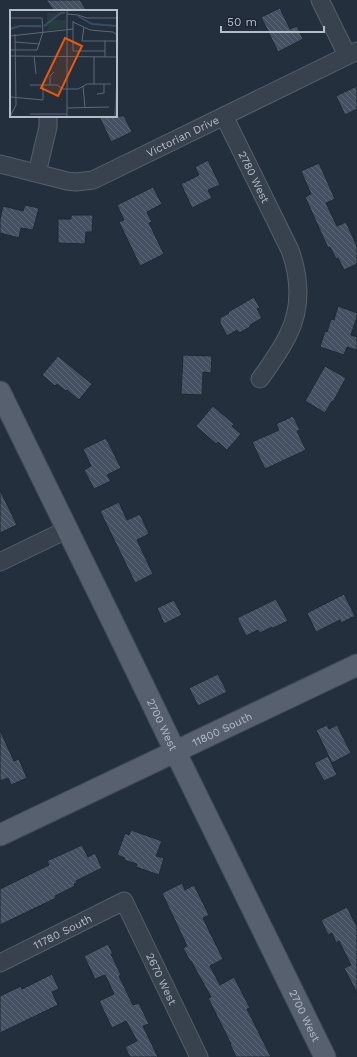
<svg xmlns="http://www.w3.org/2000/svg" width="357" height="1057" font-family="'Work Sans',sans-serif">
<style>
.building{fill:url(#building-back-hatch);stroke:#1f2835}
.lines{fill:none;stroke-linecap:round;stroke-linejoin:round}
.minor-casing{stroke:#565f6c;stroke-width:19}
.major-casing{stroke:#414a57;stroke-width:23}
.minor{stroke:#38414e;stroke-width:17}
.major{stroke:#56606e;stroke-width:21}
.labels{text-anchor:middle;stroke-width:3;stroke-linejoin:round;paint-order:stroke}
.street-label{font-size:11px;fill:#b4bcc9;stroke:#1d2633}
.inset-river{fill:none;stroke:#394c67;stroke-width:2}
.inset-road{fill:none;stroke:#5e6776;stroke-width:1}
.view{fill:#e8590c;fill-opacity:0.15;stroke:#e8590c;stroke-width:2}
.inset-edge{fill:none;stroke:#b4bcc9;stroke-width:2}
</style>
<defs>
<pattern id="building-back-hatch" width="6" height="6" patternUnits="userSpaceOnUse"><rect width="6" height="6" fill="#455162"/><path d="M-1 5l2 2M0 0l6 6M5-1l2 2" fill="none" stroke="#5d6877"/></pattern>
</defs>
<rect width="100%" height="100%" fill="#242f3e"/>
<!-- building -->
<g class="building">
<path d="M46 0H80L87 11H54Z"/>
<path d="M280 8 290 29 297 26 303 39 278 52 261 17Z"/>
<path d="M357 86V109L345 115 336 96Z"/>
<path d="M99 116H124L132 132 111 142Z"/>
<path d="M208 160 220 185 208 190 212 198 192 208 181 184 199 175 195 167Z"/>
<path d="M319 163 335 199 326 203 337 226 346 222 357 246V264L344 270 338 258 336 259 330 247 328 248 305 197 311 194 301 171Z"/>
<path d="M153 187 162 204 147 212 152 222 149 223 164 254 140 266 119 222 124 220 117 205Z"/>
<path d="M25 205 39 208 33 230 21 228 19 238 0 233V219L3 206 23 211Z"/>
<path d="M71 215H93L92 232H86L85 244 58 243V219H71Z"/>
<path d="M254 297 260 308 257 309 262 318 250 325V327L239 333 237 330 227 336 220 323V318L229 313 228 312Z"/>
<path d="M338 306 357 313V317L351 335 357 337V350L347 347 344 355 320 347 325 331 327 332 331 319 334 320Z"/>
<path d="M183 355 212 356 211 373 203 372 202 395 181 394Z"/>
<path d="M58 356 92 384 79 400 67 390 66 391 57 384 55 386 42 375Z"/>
<path d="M325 366 346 378 333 402 332 401 325 413 305 401Z"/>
<path d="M213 406 234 424 232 426 241 434 227 450 218 442 216 444 196 426Z"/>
<path d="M293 416 300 430 297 431 306 450 265 469 252 442 279 430 276 424Z"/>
<path d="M106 438 121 468 107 475 111 481 94 489 84 470 91 466 83 449Z"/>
<path d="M0 490 17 525 0 533Z"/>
<path d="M119 502 127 520 140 514 149 534 137 540 153 574 135 583 100 511Z"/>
<path d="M344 594 355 616 341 623 340 620 316 632 307 613Z"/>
<path d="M276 599 288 621 273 628 272 627 260 633 258 630 246 636 237 618Z"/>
<path d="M174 600 182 615 164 624 157 608Z"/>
<path d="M218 674 227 692 198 706 189 688Z"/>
<path d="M327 725 329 729 337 725 351 753 332 763 316 730Z"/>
<path d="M0 730 14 761 19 759 27 778 11 785 8 778 0 781Z"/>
<path d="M328 756 337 775 324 781 314 763Z"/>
<path d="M131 830 162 841 156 856 164 858 159 875 136 867 137 864 124 860 125 858 117 855 125 833 129 835Z"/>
<path d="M82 845 88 857 95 853 102 868 76 881 77 883 74 884 75 886 55 896 56 898 0 925V889L49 865 47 861Z"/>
<path d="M182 883 185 890 194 885 209 915 203 918 223 959 210 966 220 985 234 977 250 1008 247 1009 271 1057H236L230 1044H231L208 998 211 997 191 961H190L183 948 187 946 162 893Z"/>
<path d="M347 907 357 927V993L344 968 351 965 339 941 336 943 332 933 328 935 321 920Z"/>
<path d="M108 944 113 954H111L121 975 119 976 133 1005 139 1003 149 1024 143 1026 158 1057H130L125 1047 137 1041 126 1021 112 1028 99 1001 114 994 105 975 95 979 84 956Z"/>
<path d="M52 974 59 989 52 992 58 1005 0 1033V996L21 986 22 989Z"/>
</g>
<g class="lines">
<!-- minor casing -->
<g class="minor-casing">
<g id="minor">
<path d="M320 0 347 55"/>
<path id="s1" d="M224 116 290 250C300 278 302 307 288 335 281 350 270 365 260 379"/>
<path id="s2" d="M0 164 67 181 76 182 93 180 357 51"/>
<path d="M37 173 48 127V116"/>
<path d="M0 562 68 529"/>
<path id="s3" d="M0 963 124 901 199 1057"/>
</g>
</g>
<!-- major casing -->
<g class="major-casing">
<g id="major">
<path id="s4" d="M0 392 119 635 175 751 325 1057"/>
<path id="s5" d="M0 835 357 665"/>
</g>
</g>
<!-- minor -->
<use href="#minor" class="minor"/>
<!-- major -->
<use href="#major" class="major"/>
</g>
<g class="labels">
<!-- street labels -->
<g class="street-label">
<text dy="4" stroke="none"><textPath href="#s2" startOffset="195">Victorian Drive</textPath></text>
<text dy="4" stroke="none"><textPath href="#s1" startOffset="68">2780 West</textPath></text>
<text dy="4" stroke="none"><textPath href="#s4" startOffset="370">2700 West</textPath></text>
<text dy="4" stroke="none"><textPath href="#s5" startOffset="246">11800 South</textPath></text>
<text dy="4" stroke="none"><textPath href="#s3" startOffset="70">11780 South</textPath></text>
<text dy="4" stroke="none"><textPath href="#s3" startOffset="225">2670 West</textPath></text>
<text dy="4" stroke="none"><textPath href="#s4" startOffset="694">2700 West</textPath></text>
</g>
</g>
<!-- overview -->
<g transform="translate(10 10)">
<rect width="107" height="107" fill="#242f3e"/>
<path d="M55 2 44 8 37 17 34 18 37 13V3ZM9 15H32V18L10 17 0 20V18Z" fill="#263c3f"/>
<path d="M40 10H56V18L37 21Z" fill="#263c3f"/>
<path class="inset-river" d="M68 6 82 14 107 16M34 16 51 3H55M0 19 10 16H31M105 107 107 79"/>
<path class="inset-road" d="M57 0V107M57 4 68 5 77 8H107M0 8H32L33 22 27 40H0M63 11V41H95M63 12 80 20 103 22 107 25M74 17 72 31H107M0 26 63 19M5 32 30 34M0 46 107 47M24 46 26 64M95 47V31M84 74V47M20 75H47L53 79H68L77 74H101M40 75V66L44 62M73 76 75 98M87 84 94 83V74M1 87 33 90V75M57 98 99 97M20 104H57M0 107 6 95 5 24"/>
<path class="view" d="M55 28 72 36 48 86 31 78Z"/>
<rect width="107" height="107" class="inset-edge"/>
</g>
<!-- scale -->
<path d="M221 26v6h103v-6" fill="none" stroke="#b4bcc9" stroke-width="2"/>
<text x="227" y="26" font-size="12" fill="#b4bcc9" stroke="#1d2633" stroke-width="3" paint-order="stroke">50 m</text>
</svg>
